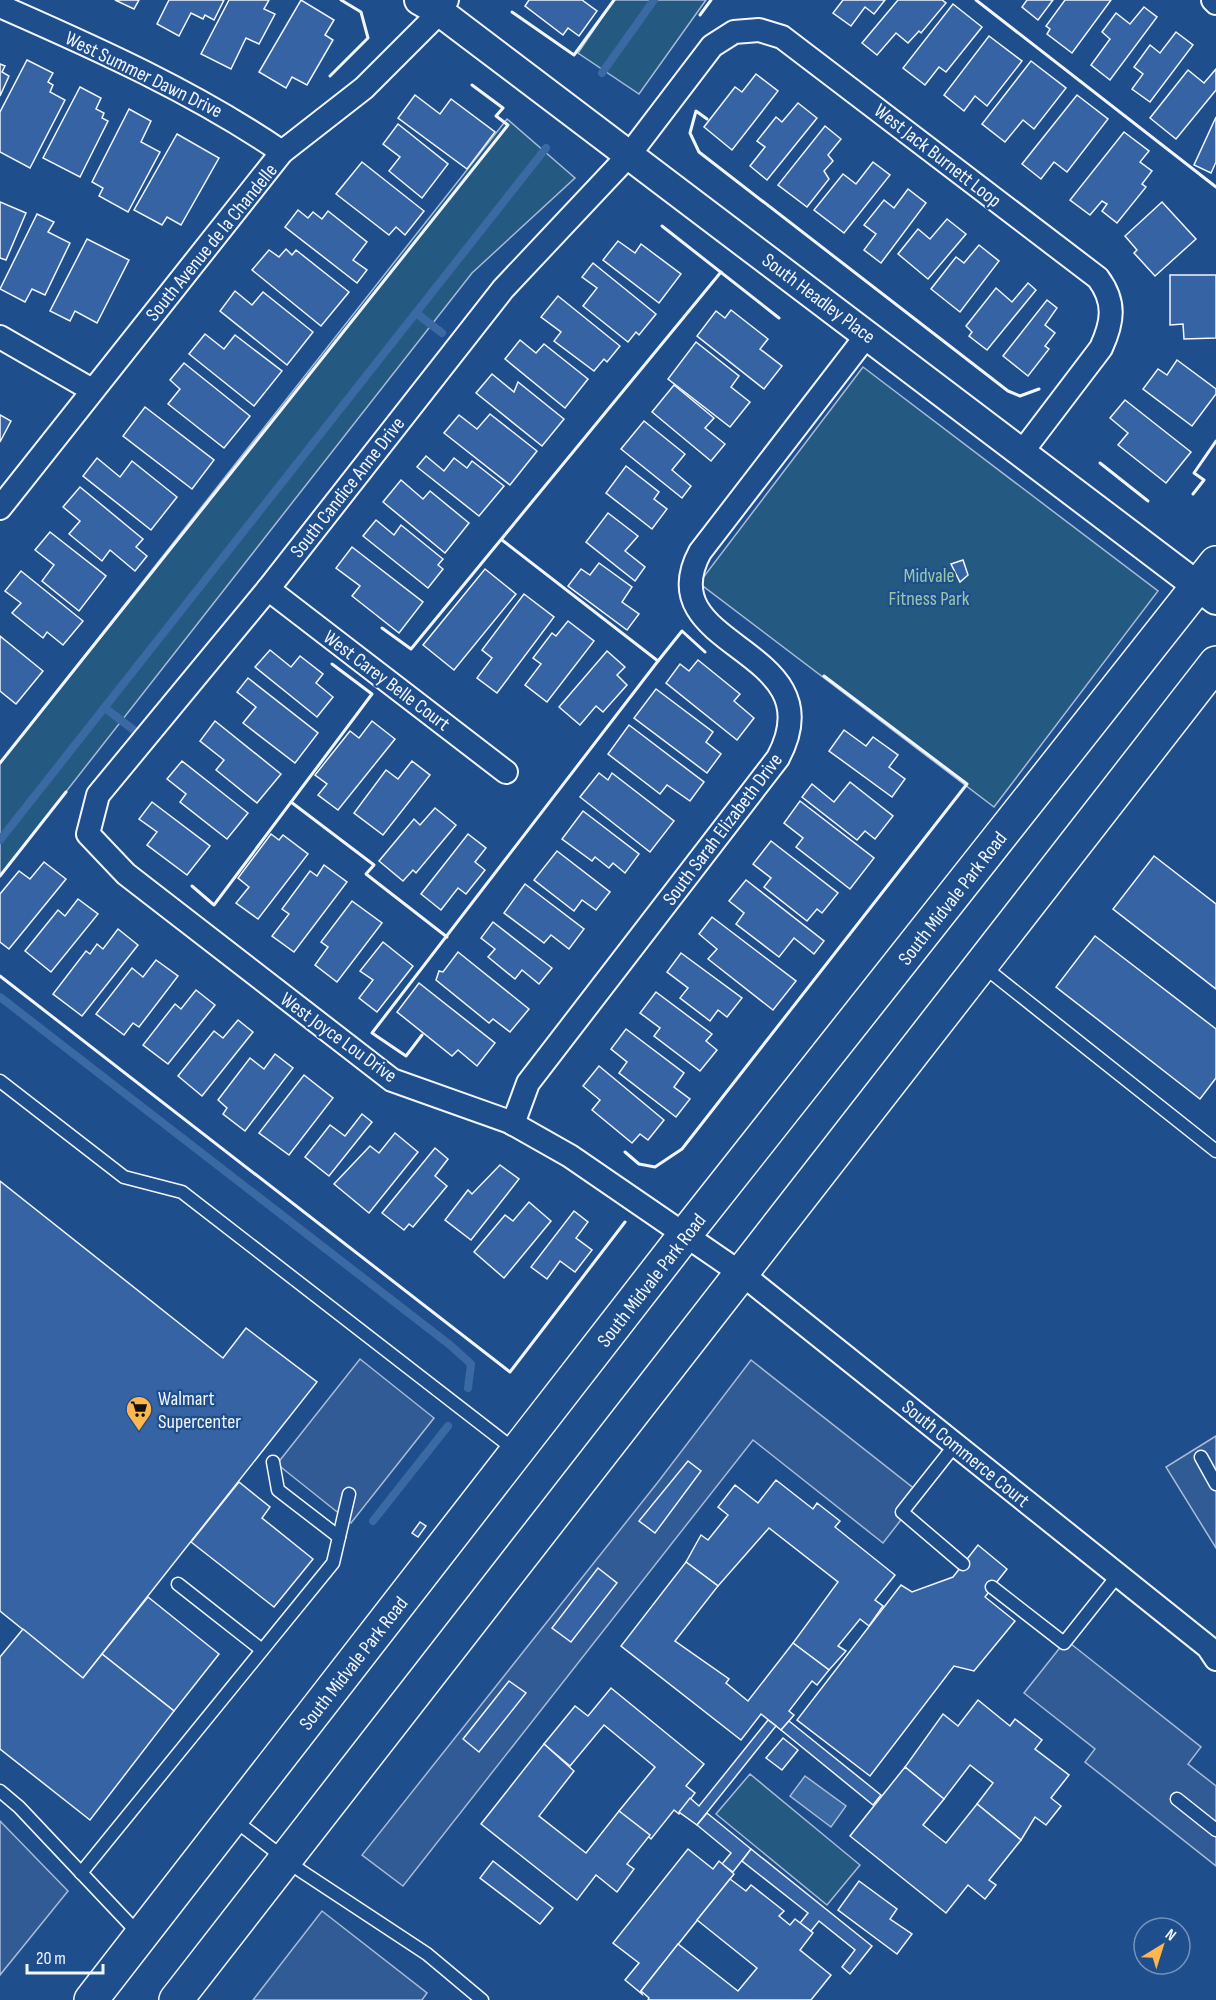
<svg xmlns="http://www.w3.org/2000/svg" width="1216" height="2000" font-family="'Sofia Sans Condensed',sans-serif">
<style>
.green{fill:#245a82;stroke:#a8bbd7;stroke-width:1.5}
.parking{fill:#305b95;stroke:#a8bbd7;stroke-width:1.5}
.water{fill:#3b69a3;stroke:#a8bbd7;stroke-width:1.5}
.lines{fill:none;stroke-linecap:round;stroke-linejoin:round}
.stream{stroke:#3b69a3;stroke-width:8}
.building{fill:#3563a3;stroke:#f2f6ff;stroke-width:1.5}
.service-casing{stroke:#f2f6ff;stroke-width:15}
.minor-casing{stroke:#f2f6ff;stroke-width:26}
.tertiary-casing{stroke:#f2f6ff;stroke-width:32}
.secondary-casing{stroke:#f2f6ff;stroke-width:36}
.service{stroke:#1f4e8c;stroke-width:12}
.minor{stroke:#1f4e8c;stroke-width:22}
.tertiary{stroke:#1f4e8c;stroke-width:28}
.secondary{stroke:#1f4e8c;stroke-width:33}
.wall{stroke:#f2f6ff;stroke-width:3}
.labels{text-anchor:middle;stroke-width:4.5;stroke-linejoin:round;paint-order:stroke}
.street-label{font-size:20px;fill:#f2f6ff;stroke:#1f4e8c}
.park-label{font-size:20px;fill:#97c8a6;stroke:#1f4e8c}
.poi-label{font-size:20px;fill:#f2f6ff;stroke:#1f4e8c;text-anchor:start}
</style>
<rect width="100%" height="100%" fill="#1f4e8c"/>
<!-- green -->
<g class="green">
<path d="M614 0H706L639 94 578 53Z"/>
<path d="M507 119 575 178 472 273 0 876V763Z"/>
<path d="M863 367 1158 591 994 807 699 583Z"/>
<path d="M750 1774 860 1865 827 1905 716 1814Z"/>
</g>
<!-- parking -->
<g class="parking">
<path d="M360 1359 434 1418 351 1523 277 1464Z"/>
<path d="M751 1360 921 1494 883 1543 753 1440 403 1886 362 1855 658 1482Z"/>
<path d="M1216 1436V1548L1166 1467Z"/>
<path d="M1066 1640 1201 1747 1188 1764 1216 1786V1866L1085 1762 1095 1749 1024 1693Z"/>
<path d="M0 1821 68 1891 0 1975Z"/>
<path d="M322 1911 427 1993 422 2000H253Z"/>
</g>
<!-- water -->
<path class="water" d="M805 1776 846 1806 831 1827 790 1796Z"/>
<g class="lines">
<!-- stream -->
<g class="stream">
<path d="M602 73 654 0"/>
<path d="M416 313 442 333"/>
<path d="M105 708 135 731"/>
<path d="M0 840 546 148"/>
<path d="M0 997 450 1345 471 1364 468 1388"/>
<path d="M373 1521 448 1426"/>
</g>
</g>
<!-- building -->
<g class="building">
<path d="M115 0H139L134 9Z"/>
<path d="M169 0H224L214 20 205 15 203 19 191 13 179 36 157 24Z"/>
<path d="M229 0H269L264 9 275 14 259 44 246 38 231 69 201 54Z"/>
<path d="M301 0 334 20 325 35 333 40 307 85 292 77 286 88 259 72Z"/>
<path d="M529 0H582L597 11 579 36 568 28 563 35 525 6Z"/>
<path d="M843 0H885L874 14 865 7 851 26 833 13Z"/>
<path d="M898 0H942L946 3 921 33 919 31 908 43 896 33 877 55 862 43Z"/>
<path d="M1027 0H1053L1038 20 1022 7Z"/>
<path d="M1065 0H1111L1072 53 1047 34 1050 29 1046 26Z"/>
<path d="M953 4 982 27 946 72 939 67 925 85 903 68Z"/>
<path d="M1144 7 1157 17 1110 80 1091 65 1110 39 1102 32 1116 13 1130 24Z"/>
<path d="M1176 32 1193 45 1150 102 1132 89 1143 74 1134 67 1150 45 1160 53Z"/>
<path d="M989 36 1022 61 987 106 975 96 964 111 944 95Z"/>
<path d="M27 60 53 73 48 82 53 85 50 92 65 100 30 168 0 152V112Z"/>
<path d="M1031 61 1066 88 1034 129 1023 120 1005 142 982 124Z"/>
<path d="M0 64 5 66 2 72 9 76 0 96Z"/>
<path d="M1216 69V90L1176 139 1150 118 1188 70 1204 83Z"/>
<path d="M756 74 778 91 732 150 704 127 735 87 742 92Z"/>
<path d="M80 87 101 98 96 109 104 113 102 118 108 121 80 177 43 158Z"/>
<path d="M415 95 440 114 451 99 495 132 467 169 398 118Z"/>
<path d="M1077 95 1108 119 1067 172 1054 162 1041 179 1022 164Z"/>
<path d="M798 103 817 118 767 180 750 166 765 147 757 141 776 117 782 122Z"/>
<path d="M129 109 151 121 141 142 160 152 128 212 99 196 103 188 92 182Z"/>
<path d="M1216 117V162L1211 173 1194 165Z"/>
<path d="M398 124 448 164 422 198 389 171 400 157 383 144Z"/>
<path d="M825 126 841 139 828 155 833 161 824 171 829 179 807 207 778 185Z"/>
<path d="M1124 132 1149 151 1140 162 1152 171 1142 184 1146 187 1117 223 1102 211 1107 204 1102 201 1090 215 1070 200Z"/>
<path d="M177 134 219 158 181 225 167 217 162 225 134 210Z"/>
<path d="M362 162 424 211 405 235 396 227 389 235 336 194Z"/>
<path d="M873 162 890 175 844 233 814 210 843 174 856 184Z"/>
<path d="M908 189 926 203 881 263 864 250 876 234 864 225 884 200 894 208Z"/>
<path d="M0 202 26 213 6 260 0 258Z"/>
<path d="M1162 202 1196 239 1155 276 1134 253 1137 250 1125 236Z"/>
<path d="M298 210 308 218 313 212 322 219 328 211 367 242 353 260 367 270 357 283 285 227Z"/>
<path d="M37 214 54 222 48 232 70 243 45 295 32 289 25 302 0 289Z"/>
<path d="M947 219 966 234 928 279 898 254 918 229 930 239Z"/>
<path d="M87 239 129 260 97 323 75 311 70 321 50 311Z"/>
<path d="M618 241 635 253 641 244 681 274 659 303 603 260Z"/>
<path d="M979 245 999 261 960 312 931 289 956 257 964 263Z"/>
<path d="M286 249 292 255 296 250 349 292 321 326 252 270 269 250 279 257Z"/>
<path d="M593 263 656 314 639 335 636 332 628 342 583 306 597 288 582 277Z"/>
<path d="M1170 275H1216V338L1184 339 1183 324 1170 325Z"/>
<path d="M1028 283 1036 290 987 350 969 336 972 332 966 326 996 288 1012 302Z"/>
<path d="M235 291 252 305 263 292 313 332 287 365 220 311Z"/>
<path d="M558 296 620 346 607 362 604 359 594 371 554 341 561 332 541 317Z"/>
<path d="M1047 300 1057 308 1045 325 1055 333 1045 346 1049 349 1028 376 1003 356Z"/>
<path d="M731 310 768 339 760 349 782 366 764 389 697 336 716 311 725 318Z"/>
<path d="M205 334 224 349 235 335 282 371 254 406 189 354Z"/>
<path d="M520 340 536 353 544 344 588 379 565 408 505 359Z"/>
<path d="M696 342 739 376 731 387 750 402 730 427 668 379Z"/>
<path d="M1177 360 1216 389V394L1192 426 1143 389 1158 369 1167 375Z"/>
<path d="M184 363 250 416 224 448 168 404 180 389 170 380Z"/>
<path d="M492 374 514 392 518 382 564 419 542 446 476 393Z"/>
<path d="M674 385 714 418 705 428 725 444 711 461 652 412Z"/>
<path d="M1125 400 1191 452 1166 483 1118 445 1128 433 1110 418Z"/>
<path d="M145 407 214 460 192 489 123 436Z"/>
<path d="M490 414 537 451 510 485 444 433 459 415 477 429Z"/>
<path d="M0 415 11 421 0 442Z"/>
<path d="M644 421 685 454 672 470 691 486 682 498 621 449Z"/>
<path d="M426 456 444 471 454 458 467 468 472 461 504 486 479 516 417 467Z"/>
<path d="M97 458 120 477 132 461 177 497 151 530 83 476Z"/>
<path d="M626 466 659 492 654 499 667 509 652 529 606 493Z"/>
<path d="M401 480 423 499 430 491 469 523 445 553 383 502Z"/>
<path d="M80 487 143 539 136 547 147 556 135 571 110 550 102 561 69 534 80 521 63 507Z"/>
<path d="M608 513 638 536 625 551 645 567 635 581 586 542Z"/>
<path d="M376 520 394 535 401 525 443 559 438 565 443 569 428 588 363 536Z"/>
<path d="M50 532 106 576 79 611 42 581 54 565 35 550Z"/>
<path d="M352 547 423 602 399 633 352 596 360 586 336 568Z"/>
<path d="M963 560 968 575 960 582 951 564Z"/>
<path d="M599 563 632 587 622 602 639 614 627 630 568 586 581 569 590 575Z"/>
<path d="M485 569 516 594 454 670 423 645Z"/>
<path d="M21 571 83 621 63 645 47 632 43 638 12 613 21 603 5 591Z"/>
<path d="M524 594 554 617 497 693 477 678 492 658 482 650Z"/>
<path d="M568 621 594 641 547 702 525 685 541 664 533 658 552 633 556 636Z"/>
<path d="M0 636 43 671 16 704 0 691Z"/>
<path d="M270 650 291 667 300 656 323 674 316 683 333 697 317 717 255 667Z"/>
<path d="M607 651 625 667 617 675 627 685 603 712 596 706 580 725 559 707Z"/>
<path d="M698 660 740 694 734 701 754 718 737 740 666 683 680 664 689 671Z"/>
<path d="M248 678 318 733 295 763 243 723 256 707 237 692Z"/>
<path d="M656 689 713 732 706 742 721 754 707 773 634 718Z"/>
<path d="M215 721 281 774 257 803 216 770 224 760 200 741Z"/>
<path d="M372 721 395 739 338 810 318 795 327 784 315 775 350 731 359 738Z"/>
<path d="M629 725 704 782 690 801 667 785 660 794 608 754Z"/>
<path d="M844 730 866 746 873 737 898 755 889 767 905 779 892 797 829 751Z"/>
<path d="M182 761 248 813 227 839 180 802 186 794 167 779Z"/>
<path d="M412 761 430 775 383 835 354 813 386 770 398 779Z"/>
<path d="M599 773 608 780 612 773 674 821 650 852 580 797Z"/>
<path d="M850 782 893 816 875 839 865 831 857 840 802 797 812 784 834 802Z"/>
<path d="M800 801 874 858 850 889 796 847 803 838 784 823Z"/>
<path d="M152 802 210 846 187 875 147 845 157 832 139 819Z"/>
<path d="M435 808 456 825 416 873 413 870 403 881 379 861 414 819 420 825Z"/>
<path d="M583 811 639 854 625 873 613 863 609 868 595 857 592 861 562 839Z"/>
<path d="M271 834 279 840 283 835 308 854 258 919 236 903 249 887 238 878Z"/>
<path d="M468 834 486 848 475 862 485 870 466 894 458 888 441 910 421 894Z"/>
<path d="M771 841 838 893 822 913 817 909 807 921 764 887 771 878 753 864Z"/>
<path d="M557 851 610 892 596 910 582 900 574 911 534 880Z"/>
<path d="M1154 856 1216 904V989L1113 909Z"/>
<path d="M44 862 66 879 9 949 0 942V894L19 871 30 879Z"/>
<path d="M324 865 347 882 294 952 272 936 289 914 282 909 310 871 317 876Z"/>
<path d="M746 880 824 941 814 954 794 938 779 957 736 924 744 913 729 901Z"/>
<path d="M525 884 584 929 569 949 551 935 544 943 504 913Z"/>
<path d="M78 899 98 914 51 972 25 951 58 910 65 916Z"/>
<path d="M352 901 382 923 337 982 315 965 328 947 321 942Z"/>
<path d="M712 917 796 981 773 1010 708 959 717 949 699 934Z"/>
<path d="M493 922 552 968 539 984 522 970 515 979 488 957 495 949 481 938Z"/>
<path d="M118 929 138 945 82 1016 53 994 86 951 90 954 97 944 103 949Z"/>
<path d="M1095 936 1216 1029V1078L1200 1099 1056 987Z"/>
<path d="M383 942 413 966 377 1012 359 998 373 980 360 971Z"/>
<path d="M458 952 529 1009 510 1032 493 1019 489 1023 436 980 439 971 443 972Z"/>
<path d="M681 953 742 998 727 1017 718 1010 710 1021 680 998 688 988 667 972Z"/>
<path d="M156 960 178 976 139 1027 133 1023 124 1035 96 1014 132 968 143 977Z"/>
<path d="M419 983 495 1043 477 1066 458 1050 452 1056 397 1012Z"/>
<path d="M196 990 215 1005 168 1064 143 1045 175 1004 181 1009Z"/>
<path d="M656 992 712 1034 706 1041 717 1050 700 1071 654 1036 660 1028 640 1013Z"/>
<path d="M238 1020 253 1032 202 1096 178 1076 214 1031 223 1038Z"/>
<path d="M626 1029 684 1073 674 1087 690 1099 676 1117 619 1073 627 1062 611 1049Z"/>
<path d="M275 1054 293 1068 245 1131 223 1114 227 1108 218 1100 250 1058 264 1069Z"/>
<path d="M599 1066 664 1120 648 1140 640 1134 632 1143 592 1110 600 1100 583 1086Z"/>
<path d="M304 1075 333 1098 289 1155 259 1133Z"/>
<path d="M362 1114 372 1122 329 1176 305 1157 330 1125 345 1136Z"/>
<path d="M395 1133 418 1152 369 1213 334 1184 370 1146 379 1153Z"/>
<path d="M435 1148 448 1159 435 1176 447 1186 413 1227 409 1224 404 1230 382 1213Z"/>
<path d="M500 1165 519 1179 471 1240 445 1220 468 1190 472 1194Z"/>
<path d="M0 1181 223 1358 246 1328 317 1382 83 1678 0 1611Z"/>
<path d="M529 1202 551 1221 504 1278 474 1252 505 1215 513 1221Z"/>
<path d="M574 1211 588 1222 576 1238 592 1250 575 1272 560 1261 547 1279 531 1267Z"/>
<path d="M688 1461 701 1471 655 1533 639 1521Z"/>
<path d="M776 1480 813 1509 817 1503 840 1521 835 1527 895 1575 875 1600 883 1606 869 1626 860 1619 838 1646 846 1651 829 1670 793 1643 838 1582 769 1528 718 1586 686 1562 701 1535 708 1540 728 1515 718 1507 735 1485 758 1503Z"/>
<path d="M239 1482 270 1507 262 1518 313 1559 274 1607 191 1542Z"/>
<path d="M420 1522 426 1526 418 1537 412 1533Z"/>
<path d="M978 1545 1007 1569 985 1597 1015 1621 974 1671 954 1666 870 1776 797 1720 901 1585 912 1592 953 1577Z"/>
<path d="M686 1562 718 1586 675 1641 729 1679 726 1683 748 1701 793 1643 829 1670 817 1685 812 1681 789 1711 794 1715 781 1730 761 1714 741 1740 621 1646Z"/>
<path d="M598 1568 617 1583 571 1642 552 1628Z"/>
<path d="M148 1597 219 1654 174 1711 102 1654Z"/>
<path d="M23 1629 83 1678 102 1654 174 1711 90 1820 0 1749V1657Z"/>
<path d="M509 1681 526 1693 479 1752 463 1739Z"/>
<path d="M611 1688 704 1764 686 1786 695 1793 679 1814 674 1810 651 1839 619 1811 655 1767 604 1725 570 1766 544 1744 575 1706 588 1716Z"/>
<path d="M978 1700 1010 1726 1015 1719 1042 1740 1035 1749 1069 1775 1051 1798 1061 1806 1046 1825 1035 1817 1021 1840 977 1804 993 1783 970 1765 944 1799 905 1767 943 1714 958 1726Z"/>
<path d="M768 1720 776 1726 697 1825 679 1812 690 1798 699 1806Z"/>
<path d="M789 1721 881 1795 873 1805 781 1730Z"/>
<path d="M783 1738 798 1750 782 1770 766 1758Z"/>
<path d="M544 1744 574 1771 539 1816 586 1853 619 1811 650 1835 627 1864 634 1869 617 1892 596 1875 577 1900 481 1824Z"/>
<path d="M905 1767 944 1799 923 1825 946 1843 977 1804 1021 1840 989 1880 996 1885 985 1899 968 1885 946 1913 850 1836Z"/>
<path d="M707 1813 751 1849 733 1872 722 1864 731 1853 697 1825Z"/>
<path d="M688 1849 713 1869 719 1861 734 1874 641 1991 642 1994 625 1980 639 1963 613 1943Z"/>
<path d="M751 1849 872 1946 850 1974 842 1967 855 1950 819 1921 811 1931 800 1923 808 1913 742 1861Z"/>
<path d="M493 1861 553 1908 540 1924 480 1878Z"/>
<path d="M730 1879 746 1891 751 1885 784 1911 779 1916 790 1925 795 1919 813 1933 800 1950 831 1975 811 2000H648L649 1998 641 1991 678 1944 738 1991 757 1968 697 1920Z"/>
<path d="M859 1881 897 1909 890 1919 912 1934 897 1954 838 1910Z"/>
</g>
<g class="lines">
<!-- service casing -->
<g class="service-casing">
<g id="service">
<path d="M983 966 1216 1151"/>
<path d="M0 1081 124 1177 182 1192 516 1451"/>
<path d="M955 1445 902 1512 963 1564"/>
<path d="M1201 1457 1216 1484"/>
<path d="M273 1462 278 1490 339 1537"/>
<path d="M178 1584 262 1650"/>
<path d="M992 1587 1064 1643 1118 1575"/>
<path d="M0 1791 19 1807 139 1934"/>
<path d="M1177 1799 1216 1830"/>
<path d="M233 1819 301 1871 427 1954 482 2000"/>
<path d="M81 1873 333 1563 349 1494"/>
</g>
</g>
<!-- minor casing -->
<g class="minor-casing">
<g id="minor">
<path d="M1213 0 1216 3"/>
<path d="M0 6C98 49 194 92 282 152"/>
<path d="M0 337 92 390"/>
<path d="M1022 452 1101 348C1113 322 1116 302 1098 278L782 37 759 30 734 32 712 46 629 155 503 289 268 589 98 795 88 834 126 874 392 1080 510 1122 570 1156 742 1274 1208 1647 1216 1659"/>
<path d="M0 508 282 152 364 88 440 12 447 0"/>
<path d="M268 589 506 772"/>
<path d="M513 1124 528 1083 778 758C838 646 647 650 700 552L867 335"/>
</g>
</g>
<!-- tertiary casing -->
<g class="tertiary-casing">
<path id="tertiary" d="M419 0 440 12 1216 600"/>
</g>
<!-- secondary casing -->
<g class="secondary-casing">
<g id="secondary">
<path d="M91 2000 684 1236 1216 563"/>
<path d="M176 2000 1216 663"/>
</g>
</g>
<!-- service -->
<use href="#service" class="service"/>
<!-- minor -->
<use href="#minor" class="minor"/>
<!-- tertiary -->
<use href="#tertiary" class="tertiary"/>
<!-- secondary -->
<use href="#secondary" class="secondary"/>
<!-- wall -->
<g class="wall">
<path d="M976 0 1216 187"/>
<path d="M512 12 574 55 614 0"/>
<path d="M700 15 711 0"/>
<path d="M330 76 368 38 361 12 341 0"/>
<path d="M707 119 696 111 690 133 699 152 1008 391 1020 396 1039 389"/>
<path d="M662 226 779 318"/>
<path d="M1100 463 1148 501"/>
<path d="M1193 494 1204 480 1194 473 1216 441"/>
<path d="M502 540 658 661 682 631 705 652"/>
<path d="M382 628 411 649 721 272"/>
<path d="M0 763 508 125 496 116 503 108 472 85"/>
<path d="M291 802 374 865 366 874 447 937"/>
<path d="M0 876 66 792"/>
<path d="M192 886 214 905 372 694 332 664"/>
<path d="M0 976 510 1372 625 1222"/>
<path d="M422 1035 406 1056 372 1033 658 661"/>
<path d="M625 1152 639 1164 655 1167 682 1149 967 784 824 676"/>
</g>
</g>
<!-- icons -->
<defs>
<g id="supermarket-pin" transform="scale(1.35)"><path d="M0 17L-7.5 6A9.5 9.5 0 1 1 7.5 6Z" fill="#ffb74d" stroke="#1f4e8c"/><path d="M-6-5.5h2.5l.6 2H6L4.5 2H-2.5L-4.4-4H-6ZM-1.5 3.2a1.3 1.3 0 1 0 .1 0ZM3 3.2a1.3 1.3 0 1 0 .1 0Z" fill="#111"/></g>
</defs>
<g fill-rule="evenodd">
<use href="#supermarket-pin" x="139" y="1409"/>
</g>
<g class="labels">
<!-- street labels -->
<g class="street-label">
<text transform="translate(144 74) rotate(26)" y="7">West Summer Dawn Drive</text>
<text transform="translate(938 155) rotate(38)" y="7">West Jack Burnett Loop</text>
<text transform="translate(211 242) rotate(-51)" y="7">South Avenue de la Chandelle</text>
<text transform="translate(819 298) rotate(37)" y="7">South Headley Place</text>
<text transform="translate(347 487) rotate(-52)" y="7">South Candice Anne Drive</text>
<text transform="translate(387 680) rotate(37)" y="7">West Carey Belle Court</text>
<text transform="translate(722 829) rotate(-53)" y="7">South Sarah Elizabeth Drive</text>
<text transform="translate(952 898) rotate(-52)" y="7">South Midvale Park Road</text>
<text transform="translate(339 1037) rotate(36)" y="7">West Joyce Lou Drive</text>
<text transform="translate(651 1280) rotate(-52)" y="7">South Midvale Park Road</text>
<text transform="translate(966 1453) rotate(39)" y="7">South Commerce Court</text>
<text transform="translate(353 1663) rotate(-52)" y="7">South Midvale Park Road</text>
</g>
<!-- park labels -->
<g class="park-label">
<text x="929" y="582">Midvale<tspan x="929" dy="23">Fitness Park</tspan></text>
</g>
<!-- poi labels -->
<g class="poi-label">
<text x="158" y="1405">Walmart<tspan x="158" dy="23">Supercenter</tspan></text>
</g>
</g>
<!-- north arrow -->
<g transform="translate(1162 1946) rotate(38)"><circle r="28" fill="#1f4e8c" stroke="#7391ba" stroke-width="1.5"/>
<path d="M0-4.5L10 22L0 15L-10 22Z" fill="#ffb74d"/>
<text y="-9" font-size="16" font-weight="bold" text-anchor="middle" fill="#f2f6ff">N</text>
</g>
<!-- scale -->
<path d="M27 1964v9h76v-9" fill="none" stroke="#f2f6ff" stroke-width="3"/>
<text x="36" y="1964" font-size="18" fill="#f2f6ff" stroke="#1f4e8c" stroke-width="4.5" paint-order="stroke">20 m</text>
</svg>
